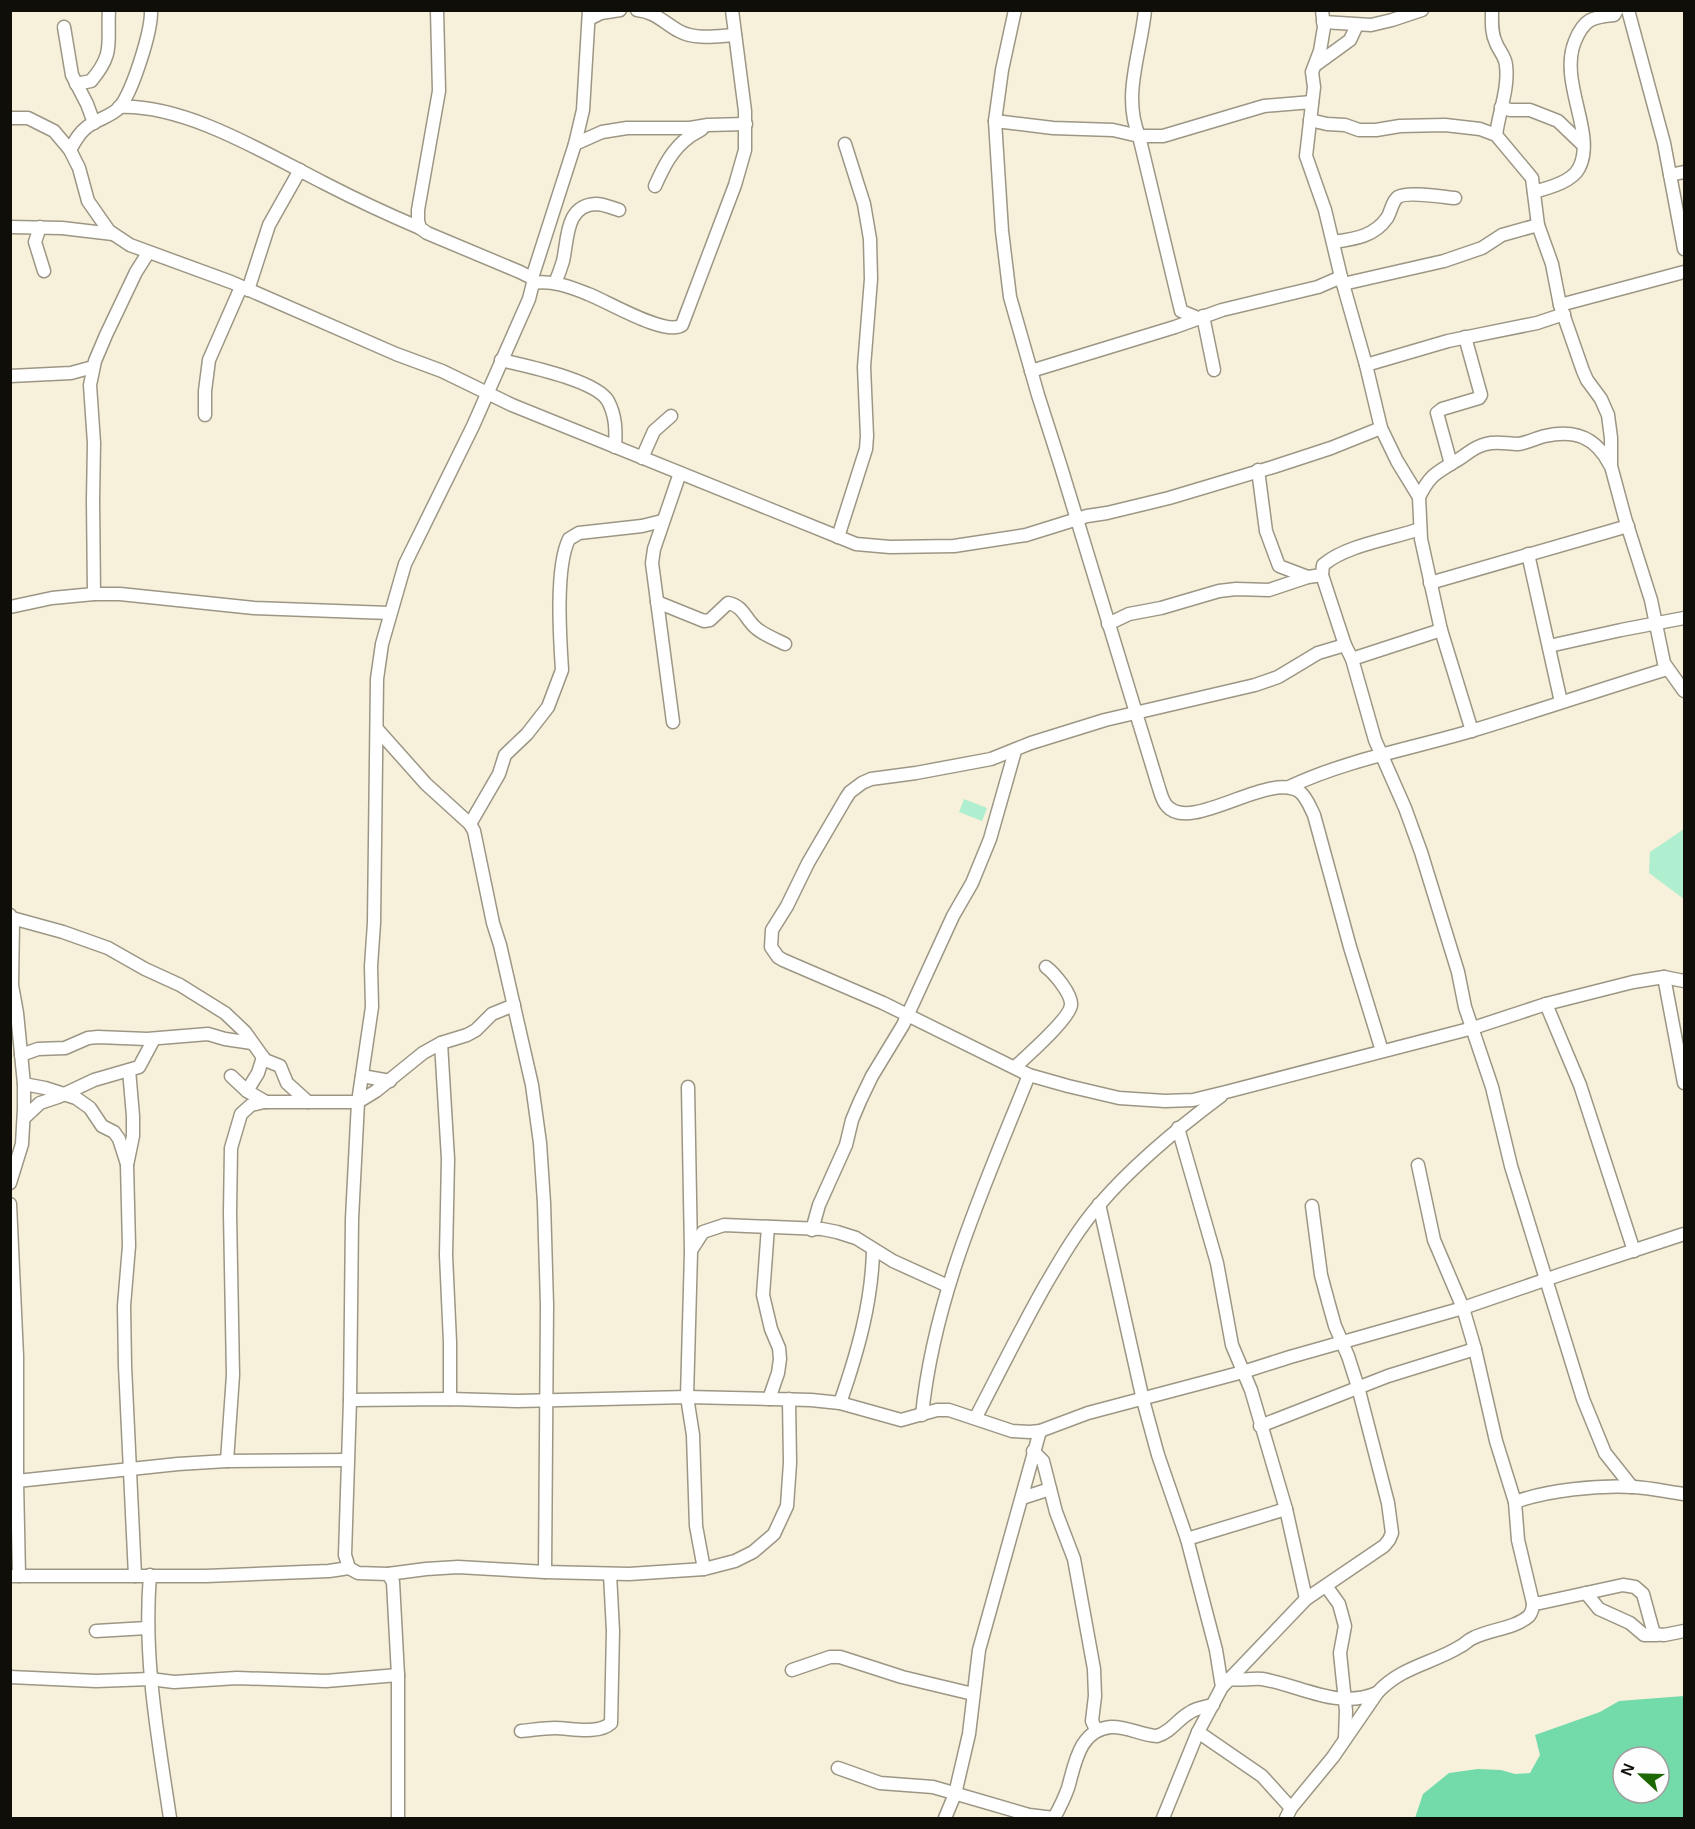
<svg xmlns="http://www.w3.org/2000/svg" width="1695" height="1829" font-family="Arial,sans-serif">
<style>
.green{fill:#afeece}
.forest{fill:#73daaa;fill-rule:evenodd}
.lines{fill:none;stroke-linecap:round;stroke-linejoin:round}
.minor-casing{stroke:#9c9684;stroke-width:15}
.minor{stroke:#fff;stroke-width:12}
</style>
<rect width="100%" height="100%" fill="#f7f1dc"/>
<!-- green -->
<g class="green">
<path d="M964 799 987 808 982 821 959 812Z"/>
<path d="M1684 829V899L1649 873 1650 852Z"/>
</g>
<!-- forest -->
<path class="forest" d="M1684 1696V1818H1415L1423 1794 1449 1773 1478 1769 1501 1770 1515 1774 1530 1773 1540 1755 1535 1735 1600 1712 1619 1701ZM1623 1757H1659V1793H1623Z"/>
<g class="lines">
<!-- minor casing -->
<g class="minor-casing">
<g id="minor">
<path d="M637 10C656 12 664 23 679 31 695 40 717 36 735 35"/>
<path d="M1015 10 1002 70 995 121 1002 231 1010 297 1038 395 1061 467 1158 785C1160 791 1162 801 1167 806 1191 834 1270 770 1300 792 1307 798 1310 807 1314 815L1350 947 1382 1051"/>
<path d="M1145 10C1141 52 1122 96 1139 136L1181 311 1198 318"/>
<path d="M1322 10 1324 27 1320 51 1312 72 1314 87 1306 156 1325 210 1341 277 1366 365 1381 428 1397 461 1419 497 1421 539 1441 630 1472 731"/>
<path d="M1492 10C1492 22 1491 33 1496 43 1499 51 1505 56 1506 65 1509 88 1499 112 1496 135"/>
<path d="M1628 10 1664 143 1684 249"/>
<path d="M589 19 601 13 620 10"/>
<path d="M1323 22 1371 25 1392 20 1422 10"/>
<path d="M64 27 72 75 87 104 94 123"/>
<path d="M1317 64 1350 40 1357 25"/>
<path d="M76 84 91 81C115 53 107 43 109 10"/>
<path d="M119 107C185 104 265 153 324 183 355 199 387 214 420 228"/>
<path d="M1501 107 1510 110H1530L1558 121 1583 145"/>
<path d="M10 118H28L54 131 70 150 79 168 88 201 109 231 130 245 231 282 396 354 442 371 512 405 856 544 890 547 954 546 1026 535 1087 516 1107 513 1169 498 1273 467 1331 448 1381 428"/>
<path d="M1310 120 1327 124 1345 125 1359 130H1376L1400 126 1445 125 1480 129 1496 135 1532 178 1538 225 1552 264 1560 305 1583 371 1587 380 1601 399 1608 415 1611 438V466L1625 518 1651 600 1664 663 1684 691"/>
<path d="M995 121 1053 128 1113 130 1139 136H1163L1264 106 1312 102"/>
<path d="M575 144 602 132 627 128H690L708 125 746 124"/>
<path d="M70 150C75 141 79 133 87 127 97 119 110 117 119 108 132 93 152 31 151 10"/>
<path d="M1670 175 1684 172"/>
<path d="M655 186C663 168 672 149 689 137 693 134 698 132 702 129"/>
<path d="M1534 192C1548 188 1572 182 1579 168 1597 134 1558 82 1575 41 1584 19 1592 17 1614 15L1617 10"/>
<path d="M10 227 62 228 113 234"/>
<path d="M40 227 35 242 44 271"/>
<path d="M1333 242C1353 239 1374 237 1387 218 1391 212 1392 201 1398 197 1407 191 1443 197 1455 198"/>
<path d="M532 278 575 144 583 110 589 10"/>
<path d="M533 283C552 280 571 287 588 294 607 301 666 337 682 325L735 185 745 150V111L732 10"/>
<path d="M555 283C558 276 561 268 563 261 568 240 565 205 596 204 604 204 612 208 619 210"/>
<path d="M1343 284 1444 261 1482 248 1502 235 1538 225"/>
<path d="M248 290 269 225 300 170"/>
<path d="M1560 305 1684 272"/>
<path d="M1203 316 1214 370"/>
<path d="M501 360C526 366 596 380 608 401 616 416 616 431 615 447"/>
<path d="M1366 365 1448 341 1537 323 1564 314"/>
<path d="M1031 371 1175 327 1222 310 1318 287 1341 277"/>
<path d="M10 376 71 373 93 367"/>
<path d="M205 415V391L209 360 241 287"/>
<path d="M642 458 654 431 671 416"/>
<path d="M1451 464 1437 413 1442 409 1479 398 1481 395 1465 337"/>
<path d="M1258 470 1266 531 1279 566 1308 577"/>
<path d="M1419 497C1430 475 1435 474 1454 462 1466 456 1472 447 1486 444 1497 441 1507 444 1518 444 1527 443 1536 438 1545 436 1575 429 1596 437 1610 465"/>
<path d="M1420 529C1391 539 1346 545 1323 565L1322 575 1345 645 1352 659 1375 740 1405 808 1421 852 1458 972 1465 1007 1492 1087 1511 1166 1583 1399 1605 1453 1632 1487"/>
<path d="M838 537 866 449 867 436 864 367 871 279 870 239 864 204 845 144"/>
<path d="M1528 554 1561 702"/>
<path d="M1430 583 1628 526"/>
<path d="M94 594 93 500 94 443 90 385 95 361 106 335 136 272 148 253"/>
<path d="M657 602 704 621 710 620 728 603C744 606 745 619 756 628 764 635 775 639 785 644"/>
<path d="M10 607 52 598 94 594H120L254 608 389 613"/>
<path d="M1108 624 1129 614 1161 608 1219 591 1236 589 1269 590 1308 577 1322 575"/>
<path d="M1345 645 1318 653 1278 677 1255 685 1105 720 1031 743 991 759 916 773 871 779 862 783 850 792 846 798 808 863 787 906 772 930 771 947 778 957 783 960 883 1003 1029 1075 1068 1086 1119 1098 1165 1101 1193 1100 1226 1092 1473 1028 1546 1004 1633 982 1664 977 1684 981"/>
<path d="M1549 646 1621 630 1684 618"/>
<path d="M1352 659 1441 630"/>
<path d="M673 722 652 563 654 549 680 473"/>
<path d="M377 729 426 784 470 824 474 831 493 923 500 945 532 1085 540 1143 544 1203 547 1305 545 1572"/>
<path d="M1289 787C1346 760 1410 749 1471 731 1537 711 1602 689 1667 669"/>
<path d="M470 824 499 774 505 755 527 734 548 707 562 670C560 639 555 567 569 539L579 533 642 526 662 521"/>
<path d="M10 915 13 922 12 985 17 1013 24 1084V1109L22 1144 10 1183"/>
<path d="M12 918 63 932 108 948 145 969 180 985 225 1013 245 1032 265 1060 280 1066 287 1083 308 1102"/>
<path d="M1664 977 1684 1083"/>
<path d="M1546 1004 1580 1085 1634 1251"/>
<path d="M441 1043 448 1159 446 1255 450 1342V1399"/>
<path d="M21 1055 38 1049 65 1048 88 1038 98 1037 147 1039 208 1034 225 1039 252 1043"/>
<path d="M1015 1067C1026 1057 1070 1018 1071 1005 1072 994 1054 973 1046 967"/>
<path d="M129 1070 133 1116V1136L127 1165 129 1246 124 1306 125 1366 135 1576"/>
<path d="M231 1076 247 1091 266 1102"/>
<path d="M362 1076 390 1081"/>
<path d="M24 1084 45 1088 76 1098 90 1108 102 1126 114 1132 119 1139 127 1164"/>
<path d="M688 1087 691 1252 687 1397 693 1435 696 1526 704 1569"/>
<path d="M247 1091 258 1073 263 1057"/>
<path d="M24 1118 40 1103 58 1097 94 1080 139 1067 154 1039"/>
<path d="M1178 1128 1217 1263 1232 1345 1251 1390 1286 1509 1306 1599"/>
<path d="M10 1204 17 1356V1481L19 1576"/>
<path d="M1099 1204 1143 1400 1158 1455 1187 1539 1216 1650 1222 1687"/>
<path d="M768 1227 763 1295 771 1329 779 1348 780 1359 778 1373 769 1399"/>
<path d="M812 1230 819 1205 846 1145 852 1120 860 1101 872 1076 903 1025 953 916 972 883 990 839 1015 751"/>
<path d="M692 1249 703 1232 724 1225 822 1229 837 1232 856 1238 893 1261 948 1286"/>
<path d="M350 1400 450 1399 518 1401 687 1397 811 1400 840 1403 901 1420 937 1410H949L1012 1431 1030 1432 1040 1431 1088 1413 1243 1372 1290 1357 1463 1308 1562 1274 1684 1234"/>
<path d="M840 1403C857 1354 872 1303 873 1250"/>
<path d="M922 1415C934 1295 985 1185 1029 1075"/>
<path d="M976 1417C999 1373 1021 1328 1046 1284 1062 1257 1078 1229 1099 1205 1134 1164 1178 1128 1221 1096"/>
<path d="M1260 1426 1388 1376 1475 1349"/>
<path d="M1033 1451 1043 1461 1056 1512 1074 1559 1094 1669 1095 1696 1092 1721 1096 1730"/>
<path d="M227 1461 233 1375 230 1213 231 1148 241 1114 251 1105 264 1102H358L376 1091 423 1053 441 1043 467 1035 476 1030 492 1014 514 1005"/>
<path d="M17 1481 178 1464 227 1461 347 1460"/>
<path d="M1022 1498 1050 1489"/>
<path d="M1515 1502C1548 1490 1598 1485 1634 1487 1651 1488 1668 1492 1684 1494"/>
<path d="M1187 1539 1286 1509"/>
<path d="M388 1574 426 1569 458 1567 545 1572 629 1574 704 1569 735 1561 753 1552 774 1534 787 1506 790 1463 789 1399"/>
<path d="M150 1575C143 1658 158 1737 170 1818"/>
<path d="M10 1576H206L329 1571 349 1568"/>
<path d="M1326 1586 1339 1604 1345 1626 1340 1653 1346 1711 1345 1738"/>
<path d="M1586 1593 1599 1609 1630 1623 1644 1635H1657"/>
<path d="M1533 1603H1540L1623 1585 1635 1587 1643 1594 1654 1634 1664 1635 1684 1631"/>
<path d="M96 1631 147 1628"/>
<path d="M792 1670 830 1657H840L902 1677 973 1694"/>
<path d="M10 1677 96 1681 150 1679 174 1682 237 1678 326 1681 398 1675"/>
<path d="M1229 1679C1240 1681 1251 1678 1262 1679 1300 1685 1338 1710 1377 1693"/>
<path d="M521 1731C532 1730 544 1728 555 1728 571 1728 598 1735 611 1723L613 1631 610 1574"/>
<path d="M1198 1732 1262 1776 1291 1808"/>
<path d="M838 1768 880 1783 933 1787 1029 1815 1054 1818"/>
<path d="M398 1818V1675L393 1582 388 1574 358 1573 349 1568 345 1555 350 1400 352 1219 358 1102 372 1007 371 966 374 923 377 679 382 644 405 564 473 426 529 299 533 283 532 278 520 272 427 233 420 228 418 221V210L439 91 437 10"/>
<path d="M945 1818 955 1794 969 1734 979 1650 1040 1431"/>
<path d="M1054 1818C1059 1809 1064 1799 1068 1788 1075 1764 1079 1730 1111 1727 1126 1726 1141 1735 1157 1736 1171 1732 1177 1720 1189 1713 1196 1708 1205 1707 1213 1705"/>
<path d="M1163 1818 1198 1732 1222 1687 1306 1599 1384 1546 1389 1540 1392 1533 1388 1503 1358 1387 1348 1356 1335 1326 1328 1301 1321 1275 1312 1206"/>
<path d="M1286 1818 1291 1808 1333 1757 1377 1693C1402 1666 1432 1664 1461 1646 1465 1644 1468 1640 1473 1638 1490 1629 1514 1629 1529 1616 1532 1612 1533 1607 1533 1603L1518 1540 1515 1502 1496 1441 1475 1349 1463 1308 1434 1240 1418 1165"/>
</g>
</g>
<!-- minor -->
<use href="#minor" class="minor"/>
</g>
<!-- border -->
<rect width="1695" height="1829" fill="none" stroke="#100e08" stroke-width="24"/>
<!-- north arrow -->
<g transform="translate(1641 1775) rotate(292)"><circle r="28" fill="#fefefe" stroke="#9f9e9c" stroke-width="1.5"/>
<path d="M0-4.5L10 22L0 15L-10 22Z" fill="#1e6804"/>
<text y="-9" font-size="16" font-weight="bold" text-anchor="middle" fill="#100e08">N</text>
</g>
</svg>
